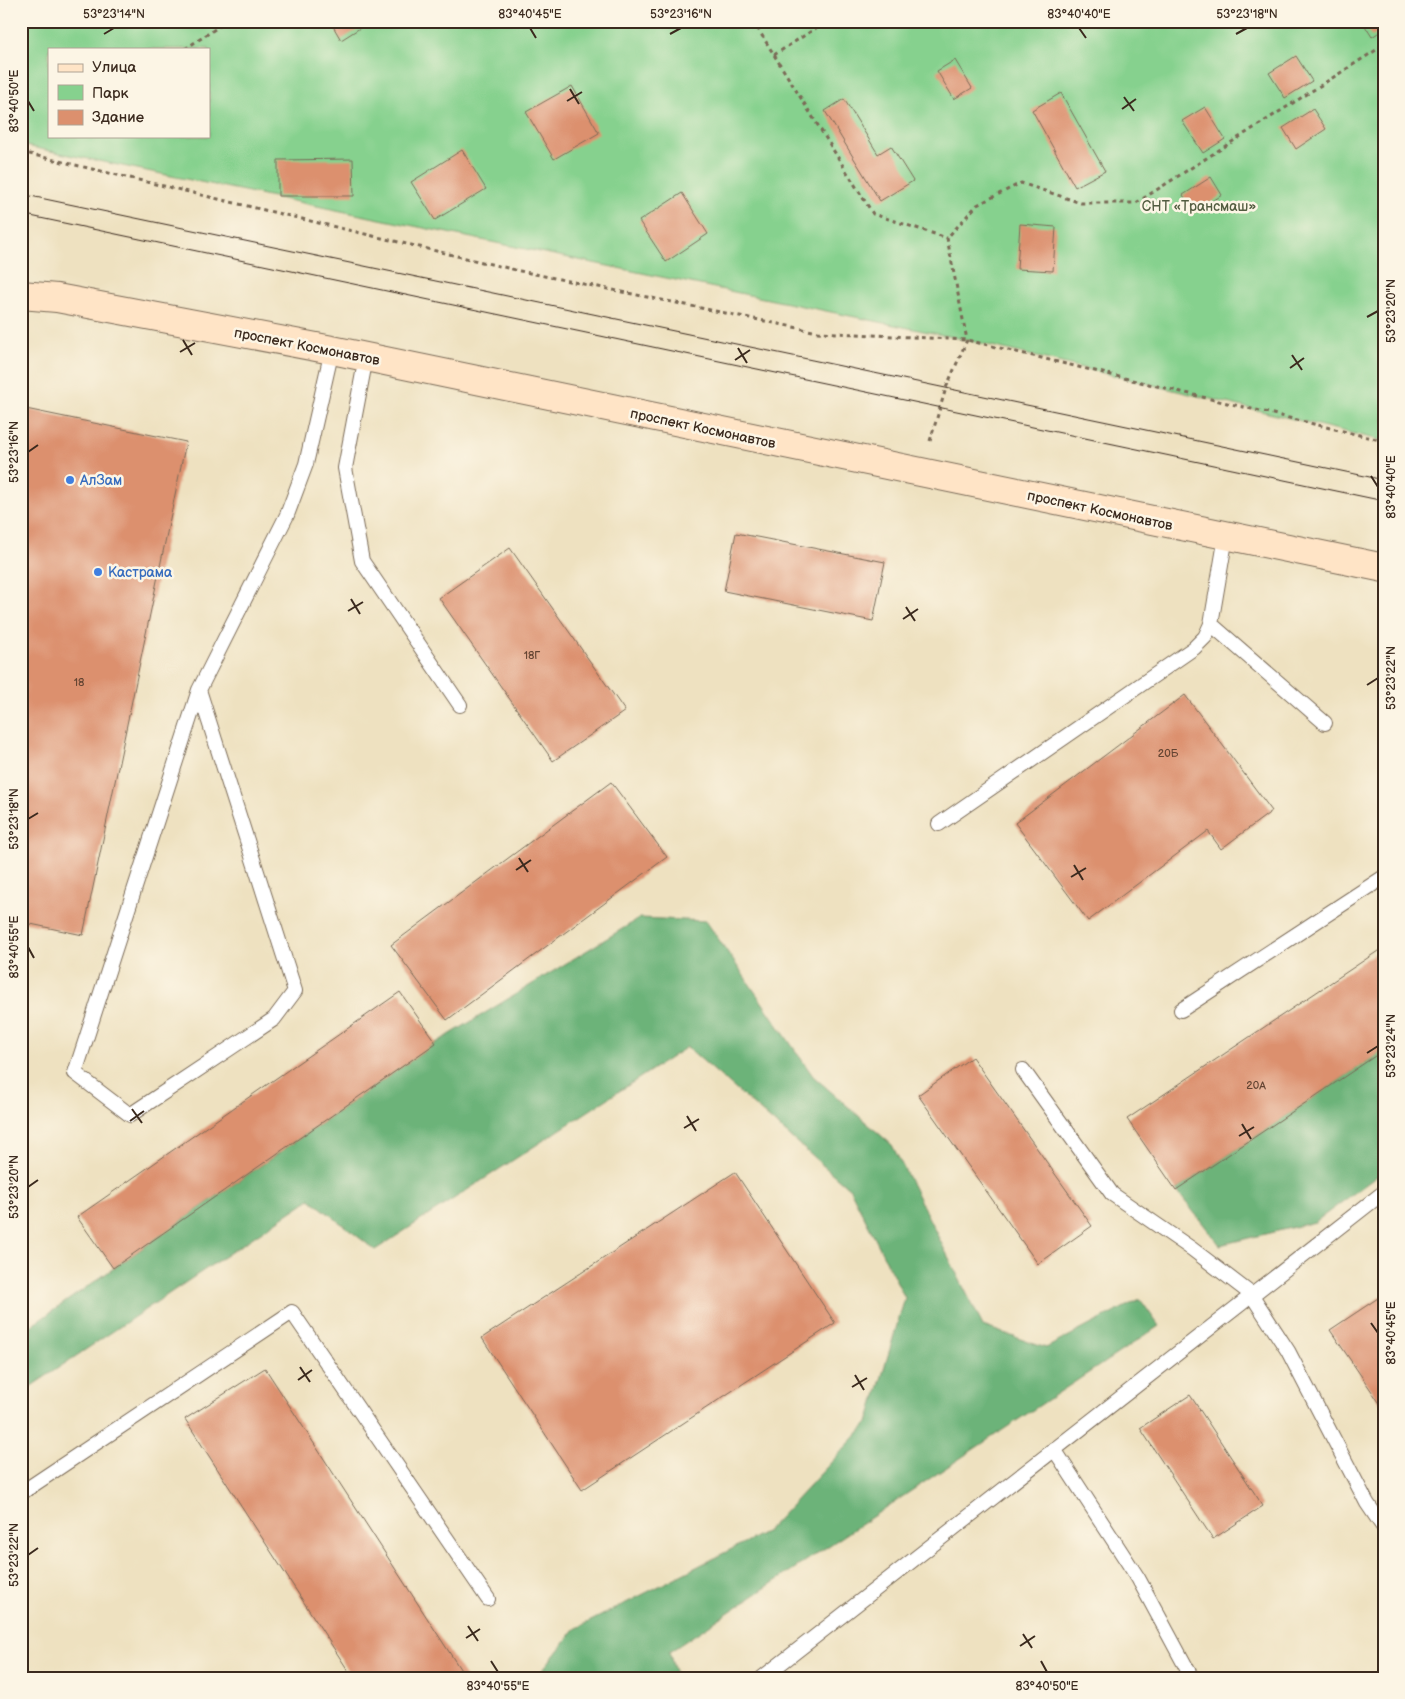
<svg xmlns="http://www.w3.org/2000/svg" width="1405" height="1699" font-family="'Balsamiq Sans',sans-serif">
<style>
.green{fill:#86d18e;stroke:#607e56;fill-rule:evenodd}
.forest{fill:#6cb379;stroke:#546e4c}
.building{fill:#dc906e}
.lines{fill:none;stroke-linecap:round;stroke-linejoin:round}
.service-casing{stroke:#7a6a57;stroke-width:16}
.secondary-casing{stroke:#7a6a57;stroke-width:30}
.path{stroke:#7a6a57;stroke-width:3;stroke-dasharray:4 4;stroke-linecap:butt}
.service{stroke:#fff;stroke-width:14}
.secondary{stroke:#ffe4c6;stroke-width:28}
.tram{stroke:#3b2a1e;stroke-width:1}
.ticks{fill:none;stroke:#3b2a1e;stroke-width:2}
.shop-dot{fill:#3f7fe0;stroke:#fcf5e5;stroke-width:2}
.labels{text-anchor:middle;stroke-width:5;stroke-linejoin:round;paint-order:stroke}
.number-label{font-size:11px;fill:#634432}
.park-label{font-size:14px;fill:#525c40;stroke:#fcf5e5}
.street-label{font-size:14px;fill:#3b2a1e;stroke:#fcf5e5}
.shop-label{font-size:14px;fill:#366cbe;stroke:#fcf5e5;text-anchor:start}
.neatline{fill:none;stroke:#3b2a1e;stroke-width:2}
.ticks-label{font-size:12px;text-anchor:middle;fill:#3b2a1e}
</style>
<rect width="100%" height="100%" fill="#fcf5e5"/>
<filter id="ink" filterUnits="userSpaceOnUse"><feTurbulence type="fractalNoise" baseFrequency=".02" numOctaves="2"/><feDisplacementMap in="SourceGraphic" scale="10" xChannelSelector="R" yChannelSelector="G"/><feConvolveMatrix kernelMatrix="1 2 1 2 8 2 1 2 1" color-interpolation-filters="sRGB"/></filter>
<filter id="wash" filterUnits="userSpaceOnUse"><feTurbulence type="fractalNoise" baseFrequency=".0096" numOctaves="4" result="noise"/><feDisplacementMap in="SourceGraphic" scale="20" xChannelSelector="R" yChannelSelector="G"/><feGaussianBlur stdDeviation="1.12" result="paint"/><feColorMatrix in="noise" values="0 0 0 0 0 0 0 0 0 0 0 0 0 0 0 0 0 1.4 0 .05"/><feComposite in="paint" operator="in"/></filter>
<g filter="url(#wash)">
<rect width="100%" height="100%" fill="#eee1c0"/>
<!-- green -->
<path class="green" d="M21 21H1384V441L967 340 21 145ZM49 49H209V136H49Z"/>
<!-- forest -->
<g class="forest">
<path d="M640 918 706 921 813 1076 892 1145 983 1326 1046 1348 1140 1299 1159 1326 669 1652 677 1678H536L575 1629 767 1531 868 1423 905 1298 850 1189 687 1047 375 1250 310 1199 21 1393V1333L436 1043Z"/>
<path d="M1384 1050V1171L1315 1222 1220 1245 1176 1190Z"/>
</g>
<g id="blocks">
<!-- building -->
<g class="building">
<path d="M330 21H371L341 40Z"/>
<path d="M1362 21H1384V29L1372 37Z"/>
<path d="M1296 56 1312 81 1285 98 1269 73Z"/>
<path d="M955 60 972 88 954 99 937 71Z"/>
<path d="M572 86 599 133 554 159 526 112Z"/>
<path d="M1061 93 1105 171 1075 187 1032 110Z"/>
<path d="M844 99 878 154 891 146 913 181 880 201 825 111Z"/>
<path d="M1205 107 1225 139 1203 153 1182 121Z"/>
<path d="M1313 109 1326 129 1296 149 1283 128Z"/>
<path d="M462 150 486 189 435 220 411 182Z"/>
<path d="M353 159 354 196H278V160Z"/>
<path d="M1211 177 1222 195 1194 213 1183 195Z"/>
<path d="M682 193 708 234 666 262 639 221Z"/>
<path d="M1020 224 1056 227 1053 271 1017 269Z"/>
<path d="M21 408 186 442 83 935 21 922Z"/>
<path d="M736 533 885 562 873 621 724 591Z"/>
<path d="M510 548 625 711 553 761 439 598Z"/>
<path d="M1185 695 1272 811 1221 849 1208 831 1088 921 1015 823Z"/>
<path d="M611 782 667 857 447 1020 391 945Z"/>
<path d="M1384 947V1050L1176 1190 1127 1119Z"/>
<path d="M400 992 436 1043 113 1268 77 1217Z"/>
<path d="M972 1057 1092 1226 1038 1264 918 1095Z"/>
<path d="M735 1172 835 1323 582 1490 482 1338Z"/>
<path d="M1384 1294V1403L1381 1405 1330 1330Z"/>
<path d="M265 1368 466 1678H353L185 1419Z"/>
<path d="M1190 1395 1263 1506 1213 1539 1140 1428Z"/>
</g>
</g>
</g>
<g filter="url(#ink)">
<use href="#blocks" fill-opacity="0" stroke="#7a6a57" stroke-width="1"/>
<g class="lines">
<!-- service casing -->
<g class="service-casing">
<g id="service">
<path d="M366 357 345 468 362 561 460 705"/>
<path d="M1211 624 1325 723"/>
<path d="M199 690 295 991 274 1019 130 1115 75 1073 199 690 287 515 306 464 332 350"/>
<path d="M939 824 1194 648 1205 637 1211 624 1226 536"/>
<path d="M1181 1010 1384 877"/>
<path d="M1023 1070 1112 1194 1192 1249 1251 1294 1288 1351 1367 1503 1384 1528"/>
<path d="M1054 1449 1138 1578 1192 1678"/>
<path d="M21 1493 292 1312 488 1599"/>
<path d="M762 1678 1384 1192"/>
</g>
</g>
<!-- secondary casing -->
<g class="secondary-casing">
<path id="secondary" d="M21 295 57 298 332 350 1384 568"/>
</g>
<!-- path -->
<g class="path">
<path d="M753 21 873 214 947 238"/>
<path d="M185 49 227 21"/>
<path d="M774 55 827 21"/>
<path d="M21 152 520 271 818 332 967 340 1384 441"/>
<path d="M930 441 946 388 967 340 947 238 977 205 1021 183 1081 203H1136L1384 45"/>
</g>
<!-- service -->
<use href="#service" class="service"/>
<!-- secondary -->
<use href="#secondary" class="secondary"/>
<!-- tram -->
<g class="tram">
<path d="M21 194 1384 480"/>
<path d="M21 214 1384 501"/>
</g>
</g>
</g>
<!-- ticks -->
<path class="ticks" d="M530 28 536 38M1079 28 1086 38M104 34 114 28M670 34 681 28M1236 34 1247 28M570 89 579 104M1124 97 1134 111M28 101 34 111M567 101 582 92M1122 109 1136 99M1367 317 1378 311M183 340 192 355M738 348 747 363M180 352 195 343M1292 355 1302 370M735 360 750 350M1290 368 1304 358M28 452 38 445M1371 476 1378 487M351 599 360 614M906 607 915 621M348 611 363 602M903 619 918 609M1367 685 1378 678M28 819 38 813M519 858 528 872M1074 865 1083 880M516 870 531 860M1071 877 1086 868M28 947 34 958M1367 1053 1378 1046M132 1109 142 1123M687 1116 696 1131M130 1121 144 1111M1242 1124 1251 1139M684 1128 699 1119M1239 1136 1254 1127M28 1187 38 1180M1371 1323 1378 1333M300 1367 310 1382M855 1375 864 1390M298 1380 312 1370M852 1387 867 1378M28 1555 38 1548M468 1626 478 1641M1023 1634 1032 1648M466 1638 480 1629M1020 1646 1035 1636M491 1661 498 1672M1041 1661 1047 1672"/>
<!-- markers -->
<g class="shop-dot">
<circle cx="70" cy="480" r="5"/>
<circle cx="98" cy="572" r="5"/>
</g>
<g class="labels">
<!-- number labels -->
<g class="number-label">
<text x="532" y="659">18Г</text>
<text x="79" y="686">18</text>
<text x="1168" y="757">20Б</text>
<text x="1256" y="1089">20А</text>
</g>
<!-- park labels -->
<g class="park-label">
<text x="1199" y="211">СНТ «Трансмаш»</text>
</g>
<!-- street labels -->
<g class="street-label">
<text transform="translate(307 346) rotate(11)" y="5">проспект Космонавтов</text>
<text transform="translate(703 428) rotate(12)" y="5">проспект Космонавтов</text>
<text transform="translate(1100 510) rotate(12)" y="5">проспект Космонавтов</text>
</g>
<!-- shop labels -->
<g class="shop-label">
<text x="80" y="485">АлЗам</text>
<text x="108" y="577">Кастрама</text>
</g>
</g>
<!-- margin -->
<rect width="1405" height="1699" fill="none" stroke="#fcf5e5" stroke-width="55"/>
<!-- legend -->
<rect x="48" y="48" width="162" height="90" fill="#fcf5e5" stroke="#afa495"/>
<rect x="58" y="64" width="25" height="8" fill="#ffe4c6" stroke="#afa495"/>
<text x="92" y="72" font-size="15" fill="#3b2a1e">Улица</text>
<rect x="58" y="85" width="25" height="15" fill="#86d18e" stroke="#afa495"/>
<text x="92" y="98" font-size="15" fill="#3b2a1e">Парк</text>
<rect x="58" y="110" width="25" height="15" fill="#dc906e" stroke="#afa495"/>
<text x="92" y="122" font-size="15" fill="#3b2a1e">Здание</text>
<rect x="28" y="28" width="1350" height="1644" class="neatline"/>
<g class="ticks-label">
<text x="114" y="18">53°23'14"N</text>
<text x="530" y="18">83°40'45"E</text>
<text x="681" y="18">53°23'16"N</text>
<text x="1079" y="18">83°40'40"E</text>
<text x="1247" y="18">53°23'18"N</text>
<text transform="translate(14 101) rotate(-90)" y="4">83°40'50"E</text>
<text transform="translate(1391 311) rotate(-90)" y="4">53°23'20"N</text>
<text transform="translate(14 452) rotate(-90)" y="4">53°23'16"N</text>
<text transform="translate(1391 487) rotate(-90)" y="4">83°40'40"E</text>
<text transform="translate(1391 678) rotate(-90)" y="4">53°23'22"N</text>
<text transform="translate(14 819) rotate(-90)" y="4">53°23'18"N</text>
<text transform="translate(14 947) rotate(-90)" y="4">83°40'55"E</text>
<text transform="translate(1391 1046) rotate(-90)" y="4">53°23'24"N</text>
<text transform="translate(14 1187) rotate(-90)" y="4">53°23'20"N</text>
<text transform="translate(1391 1333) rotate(-90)" y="4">83°40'45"E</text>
<text transform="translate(14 1555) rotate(-90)" y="4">53°23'22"N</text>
<text x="498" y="1690">83°40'55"E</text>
<text x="1047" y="1690">83°40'50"E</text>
</g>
</svg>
